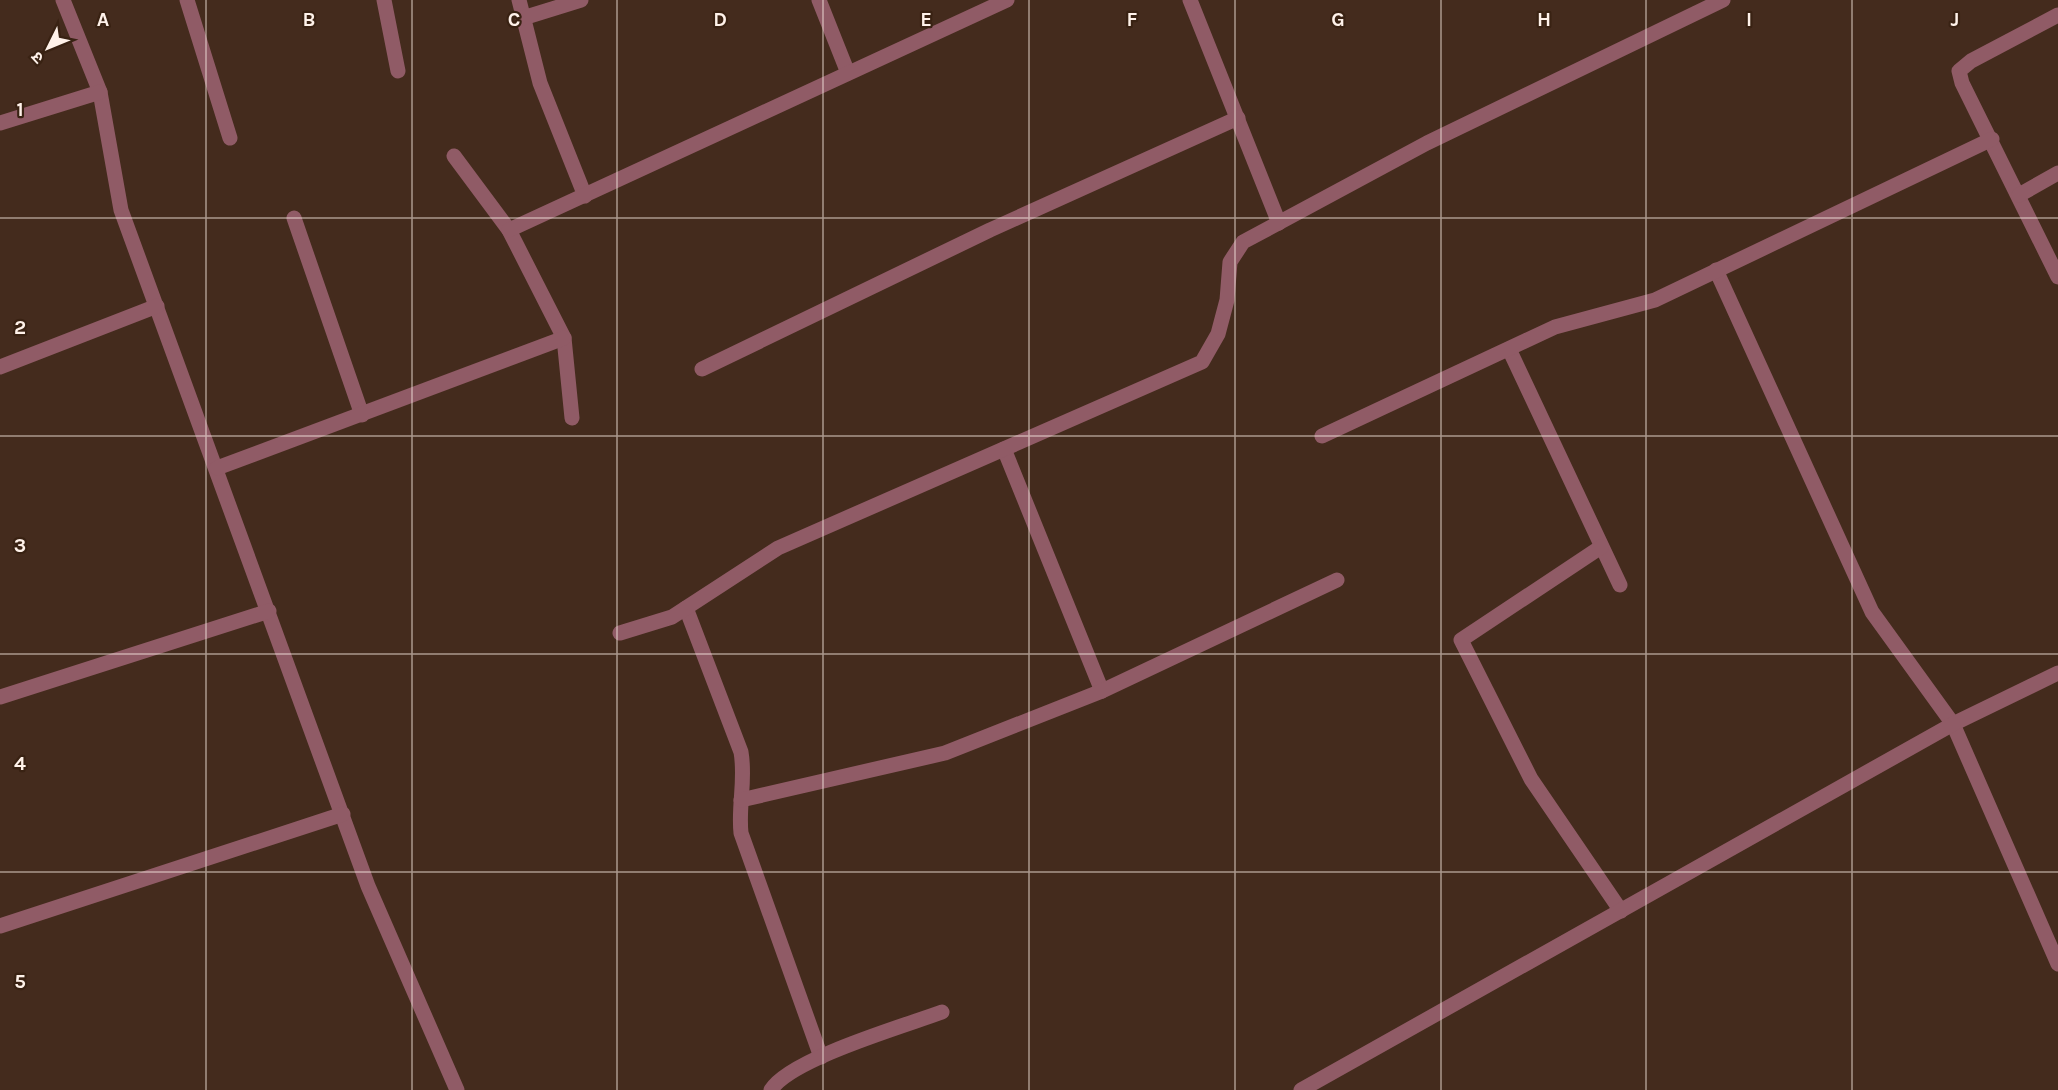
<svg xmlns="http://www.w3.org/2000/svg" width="2058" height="1090" font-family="Karla,'Noto Sans Devanagari',sans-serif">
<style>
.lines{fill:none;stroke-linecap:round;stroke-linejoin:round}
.minor{stroke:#905b66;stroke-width:15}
.tertiary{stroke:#905b66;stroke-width:15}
.grid{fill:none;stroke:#fff2ea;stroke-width:1.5;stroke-opacity:0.55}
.grid-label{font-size:20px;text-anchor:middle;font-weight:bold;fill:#fff2ea;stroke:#392213;stroke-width:4.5;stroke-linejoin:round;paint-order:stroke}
</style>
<rect width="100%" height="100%" fill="#442b1d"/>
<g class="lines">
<!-- minor -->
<g class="minor">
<path d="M63 0 100 92 121 210 368 886 457 1090"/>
<path d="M187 0 230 138"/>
<path d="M384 0 398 71"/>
<path d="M519 0 540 83 585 196"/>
<path d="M819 0 848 73"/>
<path d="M1190 0 1279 223"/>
<path d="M2058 15 1971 61 1959 71 1962 83 2058 277"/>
<path d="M523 18 581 0"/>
<path d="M0 123 100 92"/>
<path d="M454 156 509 230 564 338 572 418"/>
<path d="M2019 195 2058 173"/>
<path d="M294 218 362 415"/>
<path d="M509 230 1007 0"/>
<path d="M1716 270 1872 612 1953 724 2058 964"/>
<path d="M1509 349 1620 585"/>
<path d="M0 367 157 306"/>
<path d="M702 369 990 230 1238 118"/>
<path d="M1322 436 1555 327 1655 300 1992 139"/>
<path d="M1004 449 1102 691"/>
<path d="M217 468 564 338"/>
<path d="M1601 547 1461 640 1531 779 1621 911"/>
<path d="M686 608 741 752C746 780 738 806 741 833L821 1057"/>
<path d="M620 633 672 617 778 548 1202 362 1218 334 1227 300 1230 262 1243 242 1427 143 1723 0"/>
<path d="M0 697 269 611"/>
<path d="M741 800 945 753 1102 691 1337 580"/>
<path d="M0 926 343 814"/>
<path d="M771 1090C790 1059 904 1026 942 1012"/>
</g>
<!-- tertiary -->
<path class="tertiary" d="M1301 1090 1953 724 2058 673"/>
</g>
<!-- grid -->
<path class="grid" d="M206 0V1090M412 0V1090M617 0V1090M823 0V1090M1029 0V1090M1235 0V1090M1441 0V1090M1646 0V1090M1852 0V1090M0 218H2058M0 436H2058M0 654H2058M0 872H2058"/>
<g class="grid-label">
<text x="103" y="26">A</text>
<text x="309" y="26">B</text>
<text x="514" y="26">C</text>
<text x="720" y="26">D</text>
<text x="926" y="26">E</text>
<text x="1132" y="26">F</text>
<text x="1338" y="26">G</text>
<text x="1544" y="26">H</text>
<text x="1749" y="26">I</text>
<text x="1955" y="26">J</text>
<text x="20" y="116">1</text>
<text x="20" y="334">2</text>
<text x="20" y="552">3</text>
<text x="20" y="770">4</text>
<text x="20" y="988">5</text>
</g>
<!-- north arrow -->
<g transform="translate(48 48) rotate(227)" stroke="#392213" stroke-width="4.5" paint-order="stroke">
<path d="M0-4.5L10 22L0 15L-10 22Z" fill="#fff2ea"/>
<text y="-9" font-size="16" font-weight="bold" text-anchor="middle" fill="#fff2ea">उ</text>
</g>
</svg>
